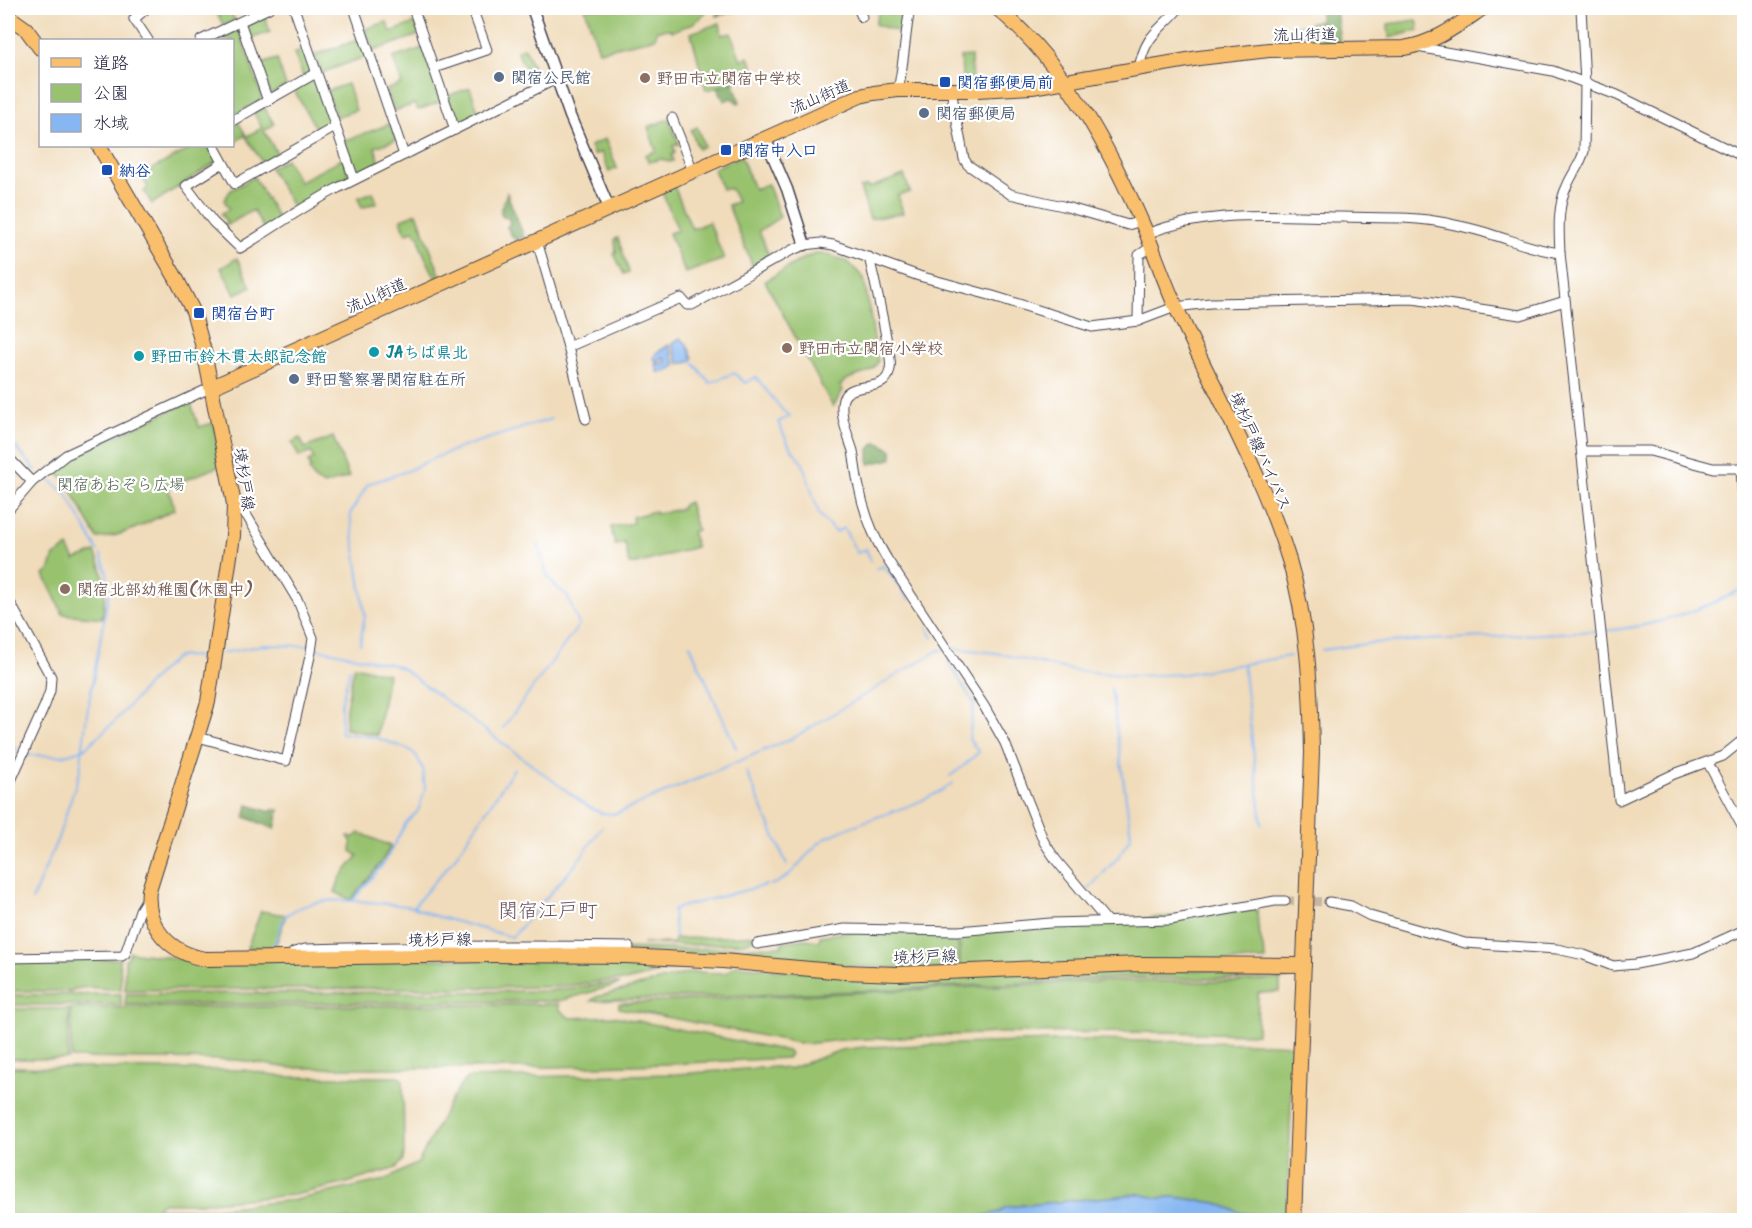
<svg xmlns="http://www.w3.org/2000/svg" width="1752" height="1228" font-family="Kalam,'Klee One',sans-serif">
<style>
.green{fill:#98c26e;stroke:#5d7254;stroke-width:1.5}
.forest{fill:#7aa861;stroke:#4e654e;stroke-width:1.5}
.water{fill:#86b7f2;stroke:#546c96;stroke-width:1.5}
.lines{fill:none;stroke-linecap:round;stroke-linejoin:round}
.stream{stroke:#86b7f2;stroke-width:2}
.minor-tunnel{stroke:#c7b6a1;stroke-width:9;stroke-dasharray:9 4.5;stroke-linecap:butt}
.minor-casing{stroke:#413e4e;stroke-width:11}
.tertiary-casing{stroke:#413e4e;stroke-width:13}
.primary-casing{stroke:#413e4e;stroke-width:16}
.minor{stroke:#fff;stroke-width:9}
.tertiary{stroke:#fff;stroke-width:10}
.primary{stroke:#f9bf6d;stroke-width:14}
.service-dot{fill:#5c6f8a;stroke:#fff;stroke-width:2}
.education-dot{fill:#8d6e63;stroke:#fff;stroke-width:2}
.transit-dot{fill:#1a4fb4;stroke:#fff;stroke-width:2}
.culture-dot{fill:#0f9aa8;stroke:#fff;stroke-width:2}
.labels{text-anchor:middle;stroke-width:4.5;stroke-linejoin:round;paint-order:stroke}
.street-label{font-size:16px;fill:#22223b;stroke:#fff}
.service-label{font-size:16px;font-weight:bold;fill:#4e5e75;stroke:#fff;text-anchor:start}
.education-label{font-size:16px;font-weight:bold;fill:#785e54;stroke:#fff;text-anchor:start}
.transit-label{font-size:16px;font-weight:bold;fill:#164399;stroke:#fff;text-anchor:start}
.culture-label{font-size:16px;font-weight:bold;fill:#0d838f;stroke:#fff;text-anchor:start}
.park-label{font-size:16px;fill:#51624f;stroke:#fff}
.quarter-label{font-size:20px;fill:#6a5360;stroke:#fff}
</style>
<rect width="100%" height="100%" fill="#fff"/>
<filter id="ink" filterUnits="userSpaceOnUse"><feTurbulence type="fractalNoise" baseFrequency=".0167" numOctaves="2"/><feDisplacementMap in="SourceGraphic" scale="12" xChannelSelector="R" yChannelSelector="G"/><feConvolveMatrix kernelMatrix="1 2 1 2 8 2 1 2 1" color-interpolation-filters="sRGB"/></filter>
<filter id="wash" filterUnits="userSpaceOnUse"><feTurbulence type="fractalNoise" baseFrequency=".008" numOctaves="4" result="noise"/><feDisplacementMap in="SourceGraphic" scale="24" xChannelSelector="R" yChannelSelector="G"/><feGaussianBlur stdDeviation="1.35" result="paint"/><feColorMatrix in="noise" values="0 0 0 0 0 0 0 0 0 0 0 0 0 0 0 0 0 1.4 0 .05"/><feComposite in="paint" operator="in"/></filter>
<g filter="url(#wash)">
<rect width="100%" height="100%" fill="#f0dbba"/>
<!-- green -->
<g class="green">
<path d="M214 8H228L235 20 224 26Z"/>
<path d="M585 8H708C700 23 688 26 672 31L671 29 657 30 655 38 599 51Z"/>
<path d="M880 8H904L906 11 902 33 875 24Z"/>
<path d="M264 14 270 32 250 39 245 26 246 23Z"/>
<path d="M1417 20 1419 30 1389 38 1388 24Z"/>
<path d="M1320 21 1323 44H1314L1311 42 1309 25 1311 22Z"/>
<path d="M387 22 391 32 415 23 419 35 373 51 365 29Z"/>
<path d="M720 23 722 35 731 33 741 60 749 57 755 73 727 85 706 90 691 33Z"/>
<path d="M1304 25 1306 42 1304 45H1295L1293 26Z"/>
<path d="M235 28 239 30 262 96 260 101 233 116 232 40H210Z"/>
<path d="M360 39 367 56 321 73 315 55Z"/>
<path d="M423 48 442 101 418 110 415 104 394 111 386 90 402 84 393 58Z"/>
<path d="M523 48 526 50 533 68 526 73 525 66 523 65 517 51Z"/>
<path d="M305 50 312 69 310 73 303 77 294 53Z"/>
<path d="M971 56 972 80 963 79 960 57Z"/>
<path d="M277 59 286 86 272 94 269 93 259 65Z"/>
<path d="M312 80 316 81 331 122 329 126 318 132 294 90Z"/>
<path d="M347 84 356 110 336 117 327 91Z"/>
<path d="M470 88 479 114 460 124 457 123 447 96Z"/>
<path d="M264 107 274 124 264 131 278 155 263 164 246 137 262 128 254 113Z"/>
<path d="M669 119 679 144 673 146 675 153 672 155 673 161 669 162 662 159 649 162 645 155 656 151 648 127Z"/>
<path d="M238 122 246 135 233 143V125Z"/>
<path d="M390 124 396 140 375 147 380 163 358 173 355 172 344 141Z"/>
<path d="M697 127 704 146 698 149 691 130Z"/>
<path d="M605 139 617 168 609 172 601 152 594 155 590 146Z"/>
<path d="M195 146H209L217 160 216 162 152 204 144 191 148 188 141 175Z"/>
<path d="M741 156 754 189 768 184 780 217 759 231 770 258 753 267 728 205 737 202 731 189H722L714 170V168Z"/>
<path d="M343 158 349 176 347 179 310 198 294 210 270 168 286 159 299 182Z"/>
<path d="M904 175 910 192 898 195 903 213 870 219 860 188 868 186 869 188Z"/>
<path d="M254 177 279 220 264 229 253 210 224 227 222 225 227 222 221 214 229 209 224 200 231 190Z"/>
<path d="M674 186 692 229 709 222 724 259 685 273 669 233 678 230 662 192Z"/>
<path d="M373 192 377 202 362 208 358 198Z"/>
<path d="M417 213 441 277 436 279 421 248 419 237 413 230 408 233 405 232 401 219Z"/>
<path d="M618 238 629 272 624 274 614 254 616 252 615 239Z"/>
<path d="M815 254H827L848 262 864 278 878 362C869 379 850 372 840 386L843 390 833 407 765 281 804 258Z"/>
<path d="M237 258 251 287 235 294 221 268Z"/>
<path d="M190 401 199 427 213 423 222 465 168 487 175 509C154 519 120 539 97 538L67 482 53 469 63 461Z"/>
<path d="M333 437 349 477 324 485 314 479 309 469 311 468 308 462 314 459 311 452 299 457 292 442 300 438 305 448Z"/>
<path d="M689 502 697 530 692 532 696 547 637 564H629L625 543 615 545 611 527 633 523 632 517 655 511 656 514 680 509 684 504Z"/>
<path d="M68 547 75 560 95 552C106 577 107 591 102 618L63 614 44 575 49 571 54 556Z"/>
<path d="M354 666 388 674 377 735 345 729 346 708Z"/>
<path d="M360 833 391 846 381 863 351 900 335 892 340 878 358 856 351 851 352 843 348 836 354 837Z"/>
<path d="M1257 909 1258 927 1266 960 960 967V934Z"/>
<path d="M261 911 286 915 275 947 247 948Z"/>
<path d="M855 931 958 934V967L918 969 829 965 791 960 722 955 514 947 694 949 782 946V942L806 939 819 941 820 936Z"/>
<path d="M761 935 745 943 695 945 642 944 674 943V939Z"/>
<path d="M129 952 183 959H554L689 966 625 981 614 980 554 987 125 990V959L128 958Z"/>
<path d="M79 959H120L121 990C105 990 85 984 70 991H8V961L61 960 62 964Z"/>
<path d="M736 965 795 971 1126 969 1280 971 1289 975 1236 979 1117 978 862 991 591 1001 596 997 692 972 725 973Z"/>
<path d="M1290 978 1280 980V992L1258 993 1257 1034 1156 1032 1000 1033 842 1040 804 1044 619 1008V1004L625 1003 1109 981 1237 982Z"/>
<path d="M614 983 620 984 559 1001 125 1005 126 994 548 991Z"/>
<path d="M121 994V1005H8V995Z"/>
<path d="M559 1004V1009L570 1018 613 1016 787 1051 790 1054 787 1058 668 1064 515 1068H290L237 1060 71 1058V1008Z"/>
<path d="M8 1009H69L68 1059H8Z"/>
<path d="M1084 1040 1251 1043 1293 1045 1287 1220 1266 1218 1238 1212 1217 1203 1175 1197 1158 1198 1139 1194 1006 1207 1000 1212 965 1220H8V1067L225 1070H244L287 1077H400L403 1081 404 1152 403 1160 396 1168 347 1183 294 1195 198 1203H163L157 1207 161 1209H207L295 1200 385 1180 418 1163 448 1105 458 1089 467 1078 677 1074 775 1067 789 1069 841 1050 864 1047Z"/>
</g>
<!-- forest -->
<g class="forest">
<path d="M718 8H746L717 16Z"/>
<path d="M1319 8H1336L1340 44H1323Z"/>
<path d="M733 82 740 102 738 103 731 98 724 101 718 87Z"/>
<path d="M507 193 524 237 516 240 511 235 507 227 510 223 508 218 503 217C497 210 505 201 507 193Z"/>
<path d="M877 442 892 450V459L869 464V449Z"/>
<path d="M248 805 271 812 273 809 279 810 275 829 245 817Z"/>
</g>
<!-- water -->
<g class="water">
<path d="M680 338 686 343 693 358 690 362 679 364 672 344Z"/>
<path d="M669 345 676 366 666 372H658L656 364 665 363 666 360 664 358 656 363 654 357 656 353Z"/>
<path d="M1139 1194 1158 1198 1175 1197 1217 1203 1238 1212 1283 1220H965L1000 1212 1006 1207Z"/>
</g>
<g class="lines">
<!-- stream -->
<g class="stream">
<path d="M692 361 710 383 734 373 745 383 756 377 783 411 790 416 778 422 789 445 803 464 819 514 835 532 844 528 857 553 866 549 871 561"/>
<path d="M8 439 36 470"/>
<path d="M48 479 66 493 98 551"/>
<path d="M875 569 884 566 909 600"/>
<path d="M927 627 933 638"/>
<path d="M1603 631C1652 627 1701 611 1744 588"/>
<path d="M360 644 365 615 350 514 368 484 407 471 434 458 468 445 551 419"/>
<path d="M690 645 736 748"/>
<path d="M314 648 394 665 403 669 587 806 601 813 615 814 795 737 937 651 942 650"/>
<path d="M951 648 996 653 1071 670 1131 676 1184 674 1290 656"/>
<path d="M1322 650 1372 643 1597 631"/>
<path d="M223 653 263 645 309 646"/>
<path d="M948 662 974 703 969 739 979 752 961 768 950 776"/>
<path d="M1243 664 1262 824"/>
<path d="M350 668 341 705V733L377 738 408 749 416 755 423 769 425 790 418 811 406 823 384 863 352 901"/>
<path d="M503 728 579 625 567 595 555 586 547 575 538 544"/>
<path d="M8 741 20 753"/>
<path d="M25 755 62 756 84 749 114 722 155 677 175 658 184 656 208 657"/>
<path d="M746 771 787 865"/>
<path d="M770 885C796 878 804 851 826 838 867 816 915 810 953 783"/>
<path d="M1089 889 1119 856 1131 836 1111 688"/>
<path d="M32 900 58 838 80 771 87 713 109 592 107 573 101 555"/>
<path d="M413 907 432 915 512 937 576 864 602 827"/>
<path d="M675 938 673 909 766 885"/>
<path d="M273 948 284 917C318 890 373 903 413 907L454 859 514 769"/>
</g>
</g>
</g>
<g filter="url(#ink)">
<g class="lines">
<!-- minor-tunnel -->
<path class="minor-tunnel" d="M1285 901 1329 902"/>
<!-- minor casing -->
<g class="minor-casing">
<g id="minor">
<path d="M147 8 134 19 148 40"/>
<path d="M294 8 354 179"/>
<path d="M354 8 404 155"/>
<path d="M413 8 455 130"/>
<path d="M858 8 862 17"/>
<path d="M1581 8 1585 83 1584 151C1581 164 1572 173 1567 186 1557 206 1559 231 1560 253L1619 800 1674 774 1723 756 1744 739"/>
<path d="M240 22 268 101"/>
<path d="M201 40 269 8"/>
<path d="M1417 47 1553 71 1617 95 1744 157"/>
<path d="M434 68 487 50 472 8"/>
<path d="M1139 68C1146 33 1159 32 1179 8"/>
<path d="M898 90C904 63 905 35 910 8"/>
<path d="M951 90 964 159 968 165 1010 194 1063 206 1128 225 1141 221"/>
<path d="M672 118 693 171"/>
<path d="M232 121 316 73"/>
<path d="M214 146 235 184 335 127"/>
<path d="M223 163 186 186 213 222 240 248C273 228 304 206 338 188L556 79"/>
<path d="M1146 234C1210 209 1274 216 1341 217 1375 218 1412 216 1446 223 1460 226 1476 229 1490 234 1514 241 1535 250 1560 253"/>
<path d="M537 241 568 347 586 419"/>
<path d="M869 257C876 286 882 314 887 342 888 350 892 361 890 369 886 394 858 381 846 394 835 406 849 438 853 451 855 463 856 475 859 487 864 512 874 538 887 559L984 706 1005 743 1044 842 1056 860 1106 920"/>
<path d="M1138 321 1139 255 1151 247"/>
<path d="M568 347 681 298 687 305H692L792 250 805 245 821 243 833 245 919 276 993 296 1092 327 1138 321 1175 307 1210 303 1413 299 1520 315 1565 301"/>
<path d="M1582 451H1650L1713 468H1741L1744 518"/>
<path d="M8 457 32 482"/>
<path d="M8 510 32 482 66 455 212 387"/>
<path d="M8 599 51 677 50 691 45 705 8 787"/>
<path d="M198 737 286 761 311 652 313 638 298 601 247 516 234 504"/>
<path d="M1708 763 1744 830"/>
<path d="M1329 902 1351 906 1370 916 1465 943 1557 949 1584 955 1613 966 1636 964 1693 953 1744 930"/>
<path d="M757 944 845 929 958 931 1050 923 1170 920 1275 901H1285"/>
<path d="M289 957 294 952 305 949C413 946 521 945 629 947"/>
<path d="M8 958 122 956 125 954 140 910 148 897"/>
</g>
</g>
<!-- tertiary casing -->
<g class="tertiary-casing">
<g id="tertiary">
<path d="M532 8 570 116 609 208"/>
<path d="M765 138 787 189 805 245"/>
</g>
</g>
<!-- primary casing -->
<g class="primary-casing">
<g id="primary">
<path d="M997 8C1066 65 1111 151 1146 232 1158 262 1168 292 1182 320 1219 399 1263 477 1289 560 1308 622 1311 689 1312 753L1294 1220"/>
<path d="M8 16 26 29 40 48"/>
<path d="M99 146 176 278 193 311 204 351 234 504 233 536 208 702 149 890C145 927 170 953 205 959L493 955 626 956 723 961 844 972 897 974 1139 964 1304 965"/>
<path d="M212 387 860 96 874 93 898 90H977L1032 87 1199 58 1269 50 1404 48C1435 43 1458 25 1483 8"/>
</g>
</g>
<!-- minor -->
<use href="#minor" class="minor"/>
<!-- tertiary -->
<use href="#tertiary" class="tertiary"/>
<!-- primary -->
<use href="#primary" class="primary"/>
</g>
</g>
<!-- markers -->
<g class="service-dot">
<circle cx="499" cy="77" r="6"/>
<circle cx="924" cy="113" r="6"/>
<circle cx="294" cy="379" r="6"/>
</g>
<g class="education-dot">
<circle cx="645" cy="78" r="6"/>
<circle cx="787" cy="348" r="6"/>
<circle cx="65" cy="589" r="6"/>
</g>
<g class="transit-dot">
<rect x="939" y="76" width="12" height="12" rx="3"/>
<rect x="720" y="144" width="12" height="12" rx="3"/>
<rect x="101" y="164" width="12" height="12" rx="3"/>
<rect x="193" y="307" width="12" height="12" rx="3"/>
</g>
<g class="culture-dot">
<circle cx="374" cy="352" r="6"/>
<circle cx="139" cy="356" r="6"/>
</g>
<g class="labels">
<!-- street labels -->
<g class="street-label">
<text transform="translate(1305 34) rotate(-1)" y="6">流山街道</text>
<text transform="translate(820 96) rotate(-23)" y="6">流山街道</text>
<text transform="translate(376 295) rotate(-24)" y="6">流山街道</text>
<text transform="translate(1261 451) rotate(66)" y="6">境杉戸線バイパス</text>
<text transform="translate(245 479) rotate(82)" y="6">境杉戸線</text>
<text transform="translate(440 939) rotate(-1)" y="6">境杉戸線</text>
<text transform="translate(925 956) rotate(-2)" y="6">境杉戸線</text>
</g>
<!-- service labels -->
<g class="service-label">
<text x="511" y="83">関宿公民館</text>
<text x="936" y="119">関宿郵便局</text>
<text x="306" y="385">野田警察署関宿駐在所</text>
</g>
<!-- education labels -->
<g class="education-label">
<text x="657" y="84">野田市立関宿中学校</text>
<text x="799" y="354">野田市立関宿小学校</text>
<text x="77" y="595">関宿北部幼稚園(休園中)</text>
</g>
<!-- transit labels -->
<g class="transit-label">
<text x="957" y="88">関宿郵便局前</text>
<text x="738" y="156">関宿中入口</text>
<text x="119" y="176">納谷</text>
<text x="211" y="319">関宿台町</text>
</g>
<!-- culture labels -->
<g class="culture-label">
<text x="386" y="358">JAちば県北</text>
<text x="151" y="362">野田市鈴木貫太郎記念館</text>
</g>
<!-- park labels -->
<g class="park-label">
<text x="121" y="490">関宿あおぞら広場</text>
</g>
<!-- quarter labels -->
<g class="quarter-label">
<text x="548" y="917">関宿江戸町</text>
</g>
</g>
<!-- margin -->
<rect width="1752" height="1228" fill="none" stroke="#fff" stroke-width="30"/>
<!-- legend -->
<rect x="39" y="39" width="195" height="108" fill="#ffffff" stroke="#a7a7b1" stroke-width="1.5"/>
<rect x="51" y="58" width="30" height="9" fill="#f9bf6d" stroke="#a7a7b1" stroke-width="1.5"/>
<text x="93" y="69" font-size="18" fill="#22223b">道路</text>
<rect x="51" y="84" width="30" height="18" fill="#98c26e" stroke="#a7a7b1" stroke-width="1.5"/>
<text x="93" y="99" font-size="18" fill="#22223b">公園</text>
<rect x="51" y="114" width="30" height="18" fill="#86b7f2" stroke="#a7a7b1" stroke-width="1.5"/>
<text x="93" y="129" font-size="18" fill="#22223b">水域</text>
</svg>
